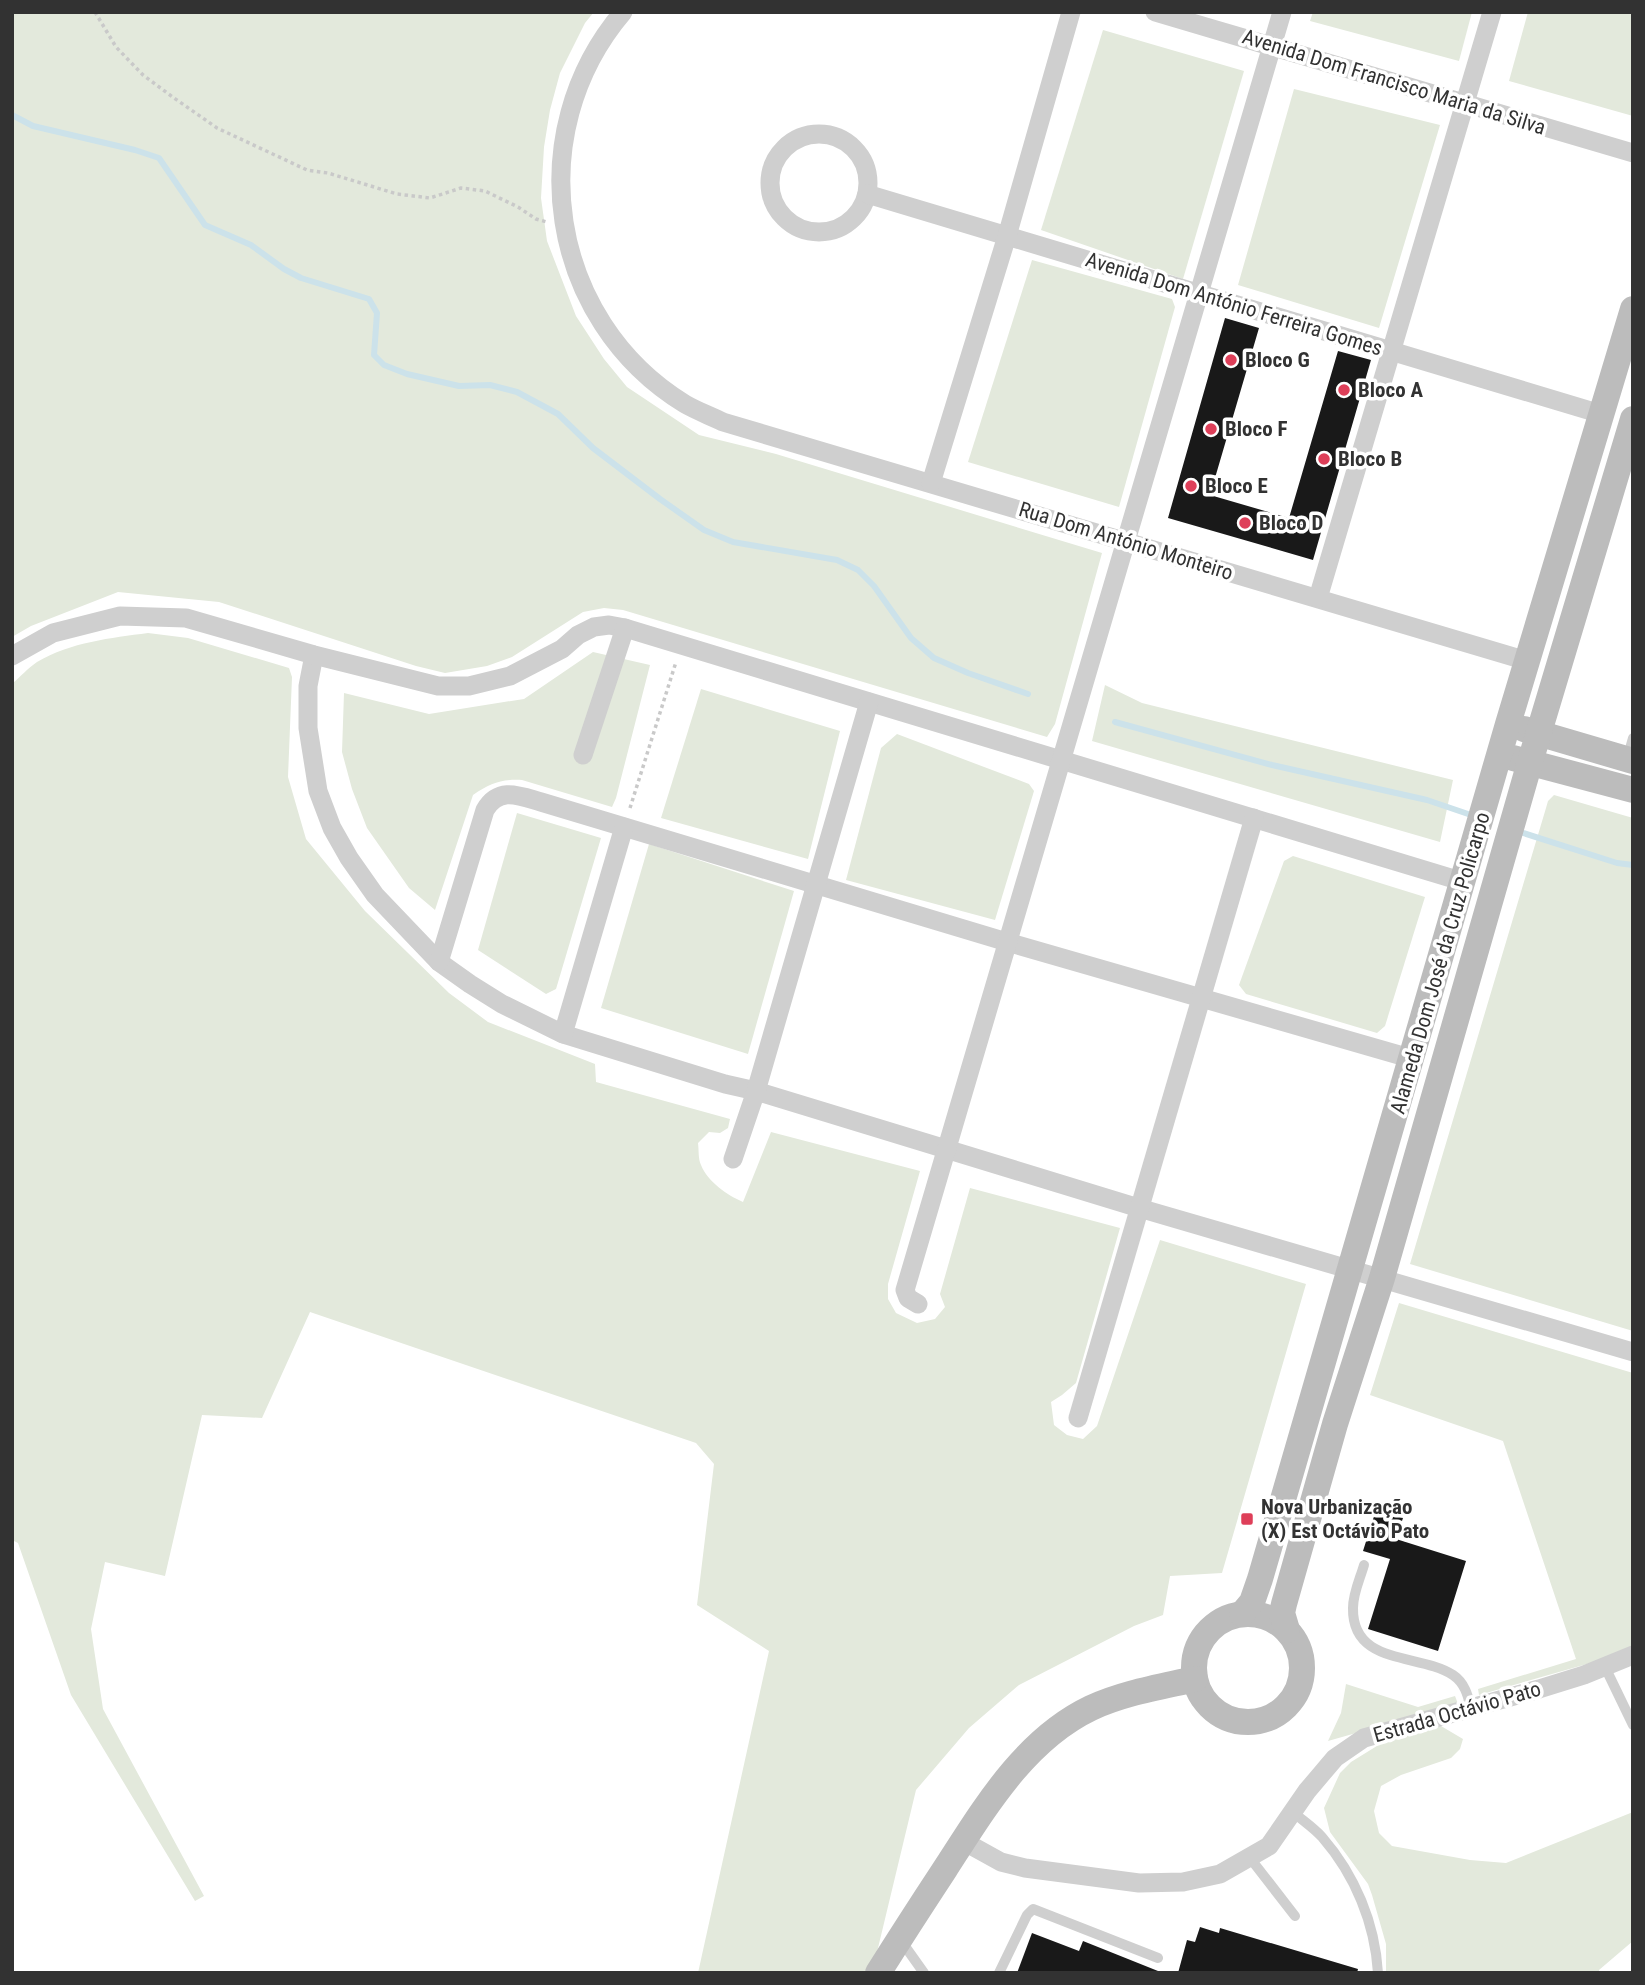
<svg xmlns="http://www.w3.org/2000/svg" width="1645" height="1985" font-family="'Roboto Condensed',sans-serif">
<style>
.green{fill:#e3e9dc}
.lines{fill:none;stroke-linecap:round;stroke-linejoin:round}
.stream{stroke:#cce2ea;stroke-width:6}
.building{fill:#191919}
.path{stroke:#c9c9c9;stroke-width:3.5;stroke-dasharray:3.5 3.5;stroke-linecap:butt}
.lane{stroke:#cfcfcf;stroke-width:10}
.street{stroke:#cfcfcf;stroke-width:19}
.secondary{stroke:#bcbcbc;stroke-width:26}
.poi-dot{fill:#de3f59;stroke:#fff;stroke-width:2.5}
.labels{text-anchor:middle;stroke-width:7;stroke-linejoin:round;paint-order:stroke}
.street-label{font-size:21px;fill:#323232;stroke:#fff}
.poi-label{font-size:21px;font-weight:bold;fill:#323232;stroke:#fff;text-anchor:start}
</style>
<rect width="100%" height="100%" fill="#fff"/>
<!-- green -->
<g class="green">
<path d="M12 12H594L585 23 560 73 550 110 544 147 541 198 547 241 576 316 604 359 627 387 699 435 776 454 1102 553 1055 724 1047 737 623 610 604 608 583 612 512 657 487 666 445 673 416 666 219 602 118 592 31 626 12 637Z"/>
<path d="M1313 12H1472L1459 61 1310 21Z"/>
<path d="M1528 12H1633V116L1509 81Z"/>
<path d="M1103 30 1244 71 1183 279 1041 230Z"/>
<path d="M1294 89 1440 125 1379 328 1238 285Z"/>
<path d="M1032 260 1172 299 1175 307 1119 507 968 462Z"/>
<path d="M148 633 188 638 289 668 292 677 288 777 306 839 365 911 449 993 488 1022 595 1064 596 1082 730 1119 728 1128 720 1133 709 1132 698 1143C699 1150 698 1159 701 1165 708 1182 727 1195 743 1202L771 1132 920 1171 888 1284V1299L896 1313 917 1323 935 1319 945 1307 940 1294 970 1188 1120 1228 1076 1383 1062 1395 1051 1402 1054 1425 1067 1435 1083 1439 1097 1426 1160 1240 1306 1284 1222 1573 1170 1576 1163 1615 1134 1626 1019 1685 969 1728 916 1790 872 1973H698L769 1651 697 1605 714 1464 696 1443 310 1312 262 1418 202 1415 165 1576 105 1562 91 1629 103 1709 204 1896 195 1901 71 1695 18 1543 12 1540V684C20 677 28 668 37 662 71 642 111 638 148 633Z"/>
<path d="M593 652 650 665 616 798 612 807 522 780C501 779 491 783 473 795L435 910 409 888 367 828 352 789 342 752 344 693 429 714 504 702 524 699Z"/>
<path d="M1105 685 1142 703 1453 780 1440 842 1092 741Z"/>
<path d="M701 689 840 731 808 859 661 818Z"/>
<path d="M897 734 1029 784 1034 791 995 920 846 880 881 748Z"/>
<path d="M1554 795 1633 818V1331L1410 1264 1546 808 1548 801Z"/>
<path d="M517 813 601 838 556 989 546 994 478 950Z"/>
<path d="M649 844 794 891 748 1054 601 1008Z"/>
<path d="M1293 856 1425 897 1385 1026 1377 1033 1246 994 1239 985 1284 861Z"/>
<path d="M1399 1303 1633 1373V1646L1594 1662 1479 1695 1478 1689 1576 1659 1503 1441 1370 1395Z"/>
<path d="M1346 1684 1418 1707 1455 1696 1458 1704 1328 1741 1341 1713Z"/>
<path d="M1441 1726 1463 1739 1460 1749 1451 1758 1401 1775 1381 1786 1374 1811 1379 1833 1392 1846 1470 1860 1506 1863 1633 1812V1941L1599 1970V1973H1386V1944L1372 1895 1368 1884 1330 1832 1324 1808 1340 1773 1351 1762 1385 1741Z"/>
</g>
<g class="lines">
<!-- stream -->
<g class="stream">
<path d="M12 115 33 126 135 150 159 158 205 225 251 245 284 269 301 278 369 299 377 313 374 355 384 365 407 374 459 386 490 385 517 392 558 414 593 448 660 499 704 530 733 542 837 560 858 570 874 586 911 638 934 658 968 673 1028 694"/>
<path d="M1115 722 1272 765 1427 800 1474 816"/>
<path d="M1517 831 1617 863 1633 865"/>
</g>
</g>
<!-- building -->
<g class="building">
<path d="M1225 318 1259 328 1210 495 1289 518 1338 351 1371 360 1313 560 1168 518Z"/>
<path d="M1376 1510 1403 1518 1396 1539 1466 1561 1438 1651 1368 1629 1390 1559 1363 1551Z"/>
<path d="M1200 1927 1219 1933 1220 1928 1358 1969 1357 1973H1178L1187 1940 1195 1942Z"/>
<path d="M1032 1933 1079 1951 1083 1941 1163 1973H1017Z"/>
</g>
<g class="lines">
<!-- path -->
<g class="path">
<path d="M95 12 116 47 143 75 174 98 217 128 307 170 328 173 397 194 430 198 461 188 485 191 518 207 536 219 547 222"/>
<path d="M630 808 676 662"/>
</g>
<!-- lane -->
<g class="lane">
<path d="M1627 759 1633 738"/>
<path d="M1364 1565C1360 1579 1353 1593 1353 1608 1352 1666 1420 1653 1453 1675 1465 1683 1468 1696 1471 1708"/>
<path d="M1605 1667 1633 1725"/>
<path d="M1293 1812C1302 1820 1314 1828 1322 1837 1355 1875 1375 1923 1378 1973"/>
<path d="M1250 1858 1295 1916"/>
<path d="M902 1942 924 1973"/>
<path d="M999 1973 1027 1915 1033 1909 1158 1958"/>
</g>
<!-- street -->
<g class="street">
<path d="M623 12C520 133 548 320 685 404 697 411 711 416 723 422L1527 661"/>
<path d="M1155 12 1633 153"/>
<circle cx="819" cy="183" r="49"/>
<path d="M867 194 1601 414"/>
<path d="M931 483 1007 236 1071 12"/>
<path d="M1318 598 1492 12"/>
<path d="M314 655 308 686V728L318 791 332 828 349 858 375 895 439 962 470 984 502 1004 563 1034 725 1084 756 1091 1139 1208 1633 1352"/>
<path d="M12 656 53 633 120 616 186 618 314 655 438 686H469L510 676 562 649 578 635 594 627 609 625 625 628 1464 882"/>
<path d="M583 755 625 628"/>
<path d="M439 962 485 810C499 786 520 796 541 802L1007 942 1413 1059"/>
<path d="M563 1034 624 827"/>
<path d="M733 1159 756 1091 869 702"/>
<path d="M918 1304 908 1298 905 1290 1282 12"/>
<path d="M1078 1418 1254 818"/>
<path d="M963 1841 1001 1862 1025 1868 1139 1883 1183 1882 1220 1874 1269 1846 1307 1791 1335 1758 1364 1738 1539 1689 1584 1675 1633 1655"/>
</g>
<!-- secondary -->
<g class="secondary">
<path d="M1524 729 1633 761"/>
<path d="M1513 758 1633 790"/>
<circle cx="1248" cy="1668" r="54"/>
<path d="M1242 1614 1252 1602 1260 1579 1508 724 1633 309"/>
<path d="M1287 1630 1282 1613 1284 1604 1335 1424 1382 1278 1530 762 1633 419"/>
<path d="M878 1973C900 1938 922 1904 945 1869 984 1809 1024 1740 1091 1708 1123 1693 1160 1687 1195 1679"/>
</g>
</g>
<!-- markers -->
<g class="poi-dot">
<circle cx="1231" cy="360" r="7"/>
<circle cx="1344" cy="390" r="7"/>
<circle cx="1211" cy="429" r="7"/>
<circle cx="1324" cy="459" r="7"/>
<circle cx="1191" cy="486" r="7"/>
<circle cx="1245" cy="523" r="7"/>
<rect x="1240" y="1512" width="14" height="14" rx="3.5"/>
</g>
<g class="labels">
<!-- street labels -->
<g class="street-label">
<text transform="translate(1394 82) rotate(17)" y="7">Avenida Dom Francisco Maria da Silva</text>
<text transform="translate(1234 304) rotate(17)" y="7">Avenida Dom António Ferreira Gomes</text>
<text transform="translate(1126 541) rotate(17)" y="7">Rua Dom António Monteiro</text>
<text transform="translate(1440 963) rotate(-74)" y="7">Alameda Dom José da Cruz Policarpo</text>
<text transform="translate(1457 1712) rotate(-16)" y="7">Estrada Octávio Pato</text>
</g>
<!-- poi labels -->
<g class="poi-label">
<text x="1245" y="367">Bloco G</text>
<text x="1358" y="397">Bloco A</text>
<text x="1225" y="436">Bloco F</text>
<text x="1338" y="466">Bloco B</text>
<text x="1205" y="493">Bloco E</text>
<text x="1259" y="530">Bloco D</text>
<text x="1261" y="1514">Nova Urbanização<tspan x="1261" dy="24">(X) Est Octávio Pato</tspan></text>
</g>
</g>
<!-- border -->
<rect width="1645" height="1985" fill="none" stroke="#323232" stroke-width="28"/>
</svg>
